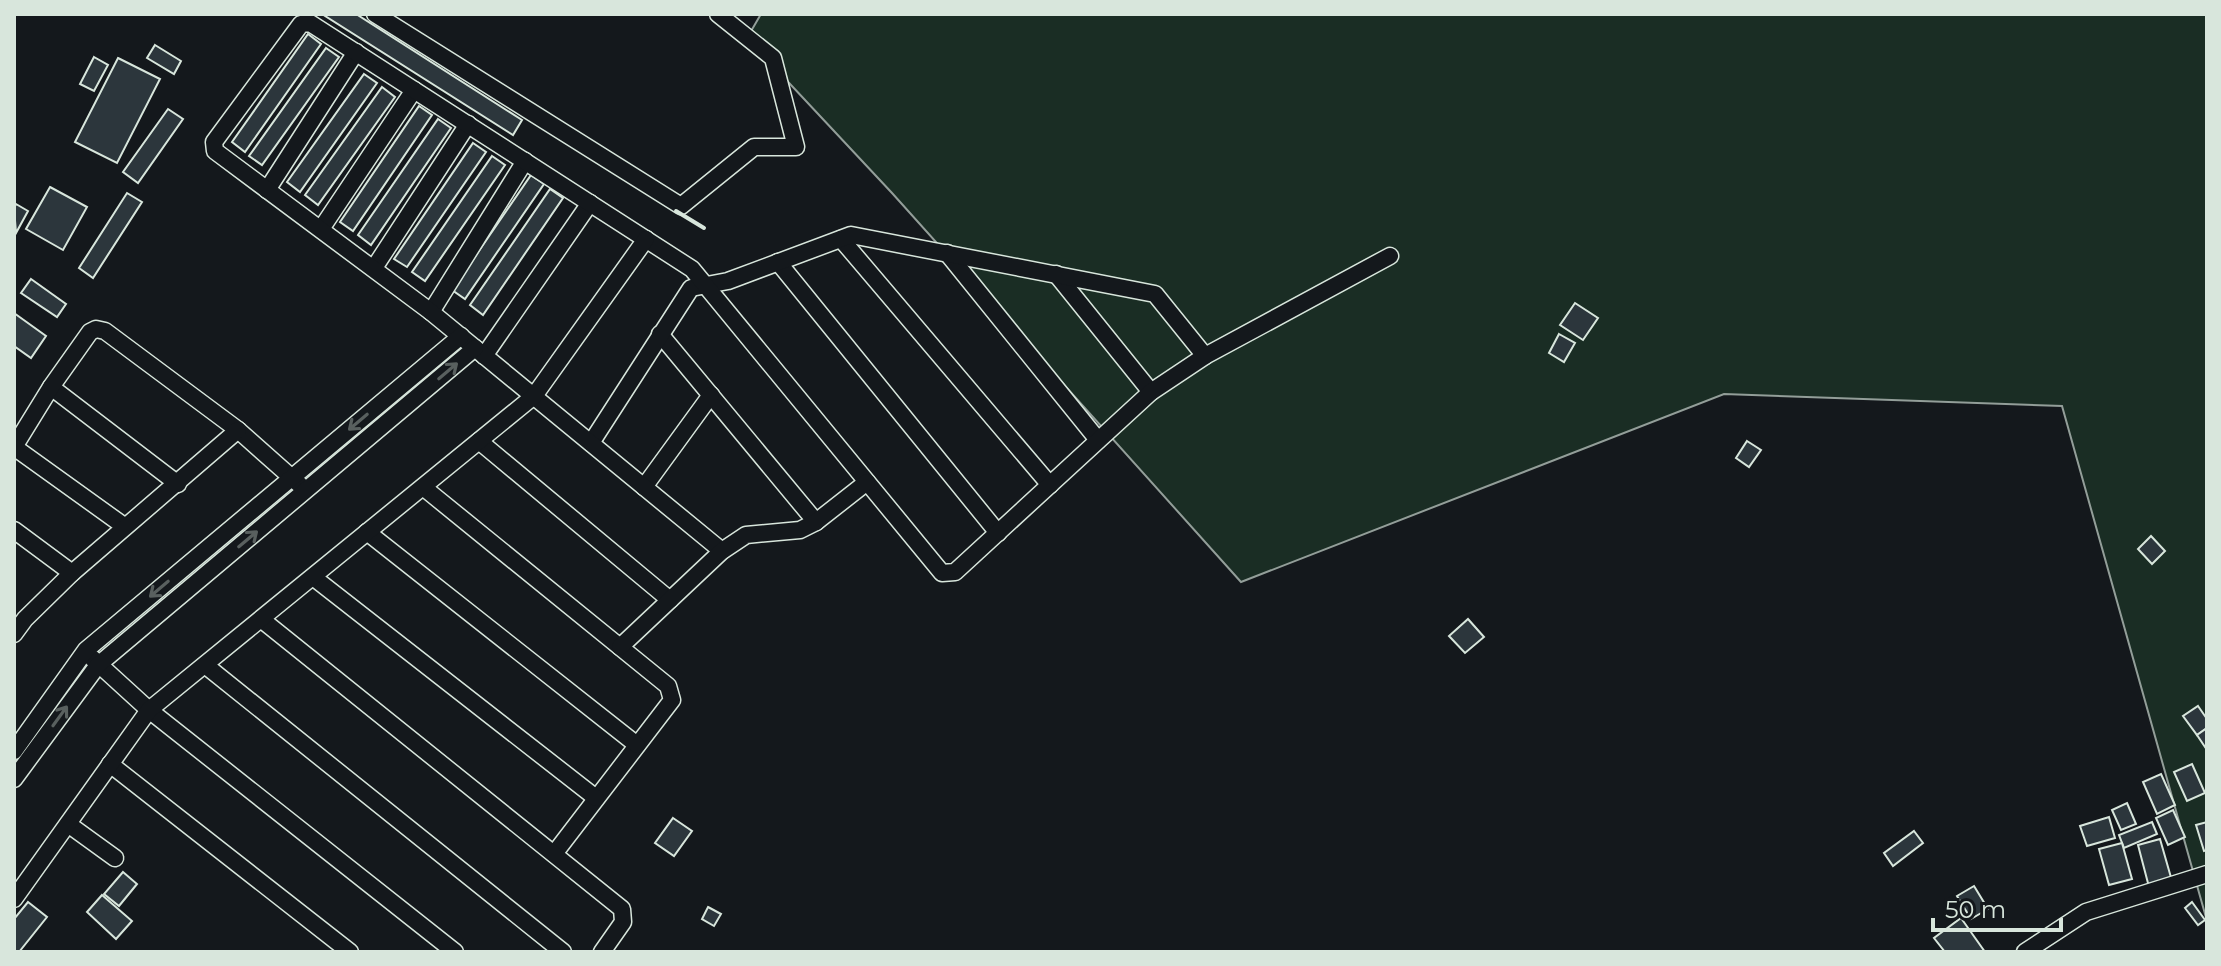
<svg xmlns="http://www.w3.org/2000/svg" width="2221" height="966" font-family="Montserrat,sans-serif">
<style>
.green{fill:#1a2d24;stroke:#939e99;stroke-width:2}
.building{fill:#2c363c;stroke:#d8e6dc;stroke-width:2}
.lines{fill:none;stroke-linecap:round;stroke-linejoin:round}
.street-casing{stroke:#d8e6dc;stroke-width:19}
.street{stroke:#14181c;stroke-width:16}
.wall{stroke:#d8e6dc;stroke-width:4}
.oneway{stroke:#59605f}
</style>
<rect width="100%" height="100%" fill="#14181c"/>
<!-- green -->
<path class="green" d="M761 14H2207V921L2062 406 1724 394 1241 582 892 193 747 38Z"/>
<!-- building -->
<g class="building">
<path d="M322 14H356L522 120 513 135Z"/>
<path d="M308 34 321 44 245 152 232 142Z"/>
<path d="M155 45 181 61 174 74 147 58Z"/>
<path d="M326 48 339 57 262 165 249 156Z"/>
<path d="M94 57 108 65 94 91 80 84Z"/>
<path d="M118 58 160 79 117 163 75 142Z"/>
<path d="M364 74 377 83 300 192 287 182Z"/>
<path d="M382 87 395 97 318 205 305 195Z"/>
<path d="M419 106 432 115 353 231 340 222Z"/>
<path d="M168 109 183 119 138 183 123 172Z"/>
<path d="M438 119 451 128 371 245 358 235Z"/>
<path d="M473 143 486 152 407 267 394 259Z"/>
<path d="M492 156 505 165 425 281 412 272Z"/>
<path d="M531 175 544 184 465 299 452 290Z"/>
<path d="M50 187 87 207 63 250 26 229Z"/>
<path d="M550 189 563 198 483 315 470 305Z"/>
<path d="M127 193 142 202 93 278 79 268Z"/>
<path d="M16 204 28 211 16 233 14 208Z"/>
<path d="M31 279 66 304 57 317 21 293Z"/>
<path d="M1575 303 1598 318 1583 340 1560 325Z"/>
<path d="M14 313 46 336 31 358 14 346Z"/>
<path d="M1559 334 1575 343 1564 362 1549 353Z"/>
<path d="M1747 441 1761 450 1749 467 1736 458Z"/>
<path d="M2151 536 2165 551 2152 564 2138 549Z"/>
<path d="M1468 619 1484 637 1465 653 1449 636Z"/>
<path d="M2198 706 2207 719V728L2197 735 2183 716Z"/>
<path d="M2207 728V750L2197 735Z"/>
<path d="M2192 764 2205 793 2187 801 2174 772Z"/>
<path d="M2161 774 2175 805 2157 814 2143 782Z"/>
<path d="M2127 803 2136 824 2121 830 2112 810Z"/>
<path d="M2173 810 2185 837 2168 845 2156 818Z"/>
<path d="M2109 817 2115 838 2087 846 2080 826Z"/>
<path d="M673 818 692 831 674 856 655 843Z"/>
<path d="M2152 822 2157 834 2124 848 2119 835Z"/>
<path d="M2207 822V850L2204 851 2196 825Z"/>
<path d="M1914 831 1923 843 1893 866 1884 853Z"/>
<path d="M2160 839 2172 881 2149 887 2138 845Z"/>
<path d="M2122 843 2132 879 2109 885 2099 849Z"/>
<path d="M123 872 137 884 119 906 104 894Z"/>
<path d="M1974 886 1988 909 1971 919 1957 896Z"/>
<path d="M102 895 132 921 116 939 87 912Z"/>
<path d="M28 902 47 917 19 952H14V919Z"/>
<path d="M2192 902 2205 920 2198 925 2185 908Z"/>
<path d="M708 907 721 914 714 926 702 919Z"/>
<path d="M1961 918 1985 952H1945L1934 938Z"/>
</g>
<g class="lines">
<!-- street casing -->
<g class="street-casing">
<g id="street">
<path d="M375 14 681 206 754 147H796L773 58 718 14"/>
<path d="M267 190 356 52"/>
<path d="M321 229 414 90"/>
<path d="M841 239 1050 485"/>
<path d="M947 253 1098 440"/>
<path d="M778 262 998 533"/>
<path d="M374 268 468 124"/>
<path d="M1056 274 1151 392"/>
<path d="M431 312 525 161"/>
<path d="M660 334 816 522"/>
<path d="M484 356 590 203"/>
<path d="M51 387 178 484"/>
<path d="M479 441 670 600"/>
<path d="M591 443 691 288 728 281 851 235 1155 294 1205 356"/>
<path d="M14 447 51 387 90 332 96 329 105 331 238 430 300 485"/>
<path d="M14 447 124 526"/>
<path d="M423 487 668 686 672 700 554 854"/>
<path d="M644 487 711 395"/>
<path d="M14 530 72 573"/>
<path d="M367 532 637 745"/>
<path d="M722 551 431 312 215 151 214 142 301 24 310 23 692 269 942 573 955 572 1151 392 1205 356 1390 256"/>
<path d="M313 577 596 798"/>
<path d="M261 619 622 909 623 922 602 952"/>
<path d="M14 634 25 619 72 573 238 430"/>
<path d="M620 647 722 551 746 535 800 530 816 522 867 482"/>
<path d="M92 658 149 710 455 952"/>
<path d="M205 665 563 952"/>
<path d="M14 751 86 650 461 336"/>
<path d="M110 764 350 952"/>
<path d="M14 779 98 665 475 348"/>
<path d="M68 824 115 858"/>
<path d="M14 899 149 710 534 396 646 239"/>
<path d="M2025 952 2086 912 2207 874"/>
</g>
</g>
<!-- street -->
<use href="#street" class="street"/>
<!-- wall -->
<path class="wall" d="M676 211 704 228"/>
</g>
<!-- one-way arrows -->
<defs><path id="oneway-shaft" d="M-6 0H5M1.5-3L5.5 0L1.5 3" fill="none" stroke-width="1.6" stroke-linecap="round" stroke-linejoin="round" transform="scale(2)"/></defs>
<g class="oneway">
<use href="#oneway-shaft" transform="translate(448 371) rotate(-40)"/>
<use href="#oneway-shaft" transform="translate(358 422) rotate(140)"/>
<use href="#oneway-shaft" transform="translate(248 539) rotate(-40)"/>
<use href="#oneway-shaft" transform="translate(159 589) rotate(140)"/>
<use href="#oneway-shaft" transform="translate(60 716) rotate(-54)"/>
</g>
<!-- border -->
<rect width="2221" height="966" fill="none" stroke="#d8e6dc" stroke-width="32"/>
<!-- scale -->
<path d="M1933 918v12h128v-12" fill="none" stroke="#d8e6dc" stroke-width="4"/>
<text x="1945" y="918" font-size="24" fill="#d8e6dc" stroke="#14181c" stroke-width="6" paint-order="stroke">50 m</text>
</svg>
